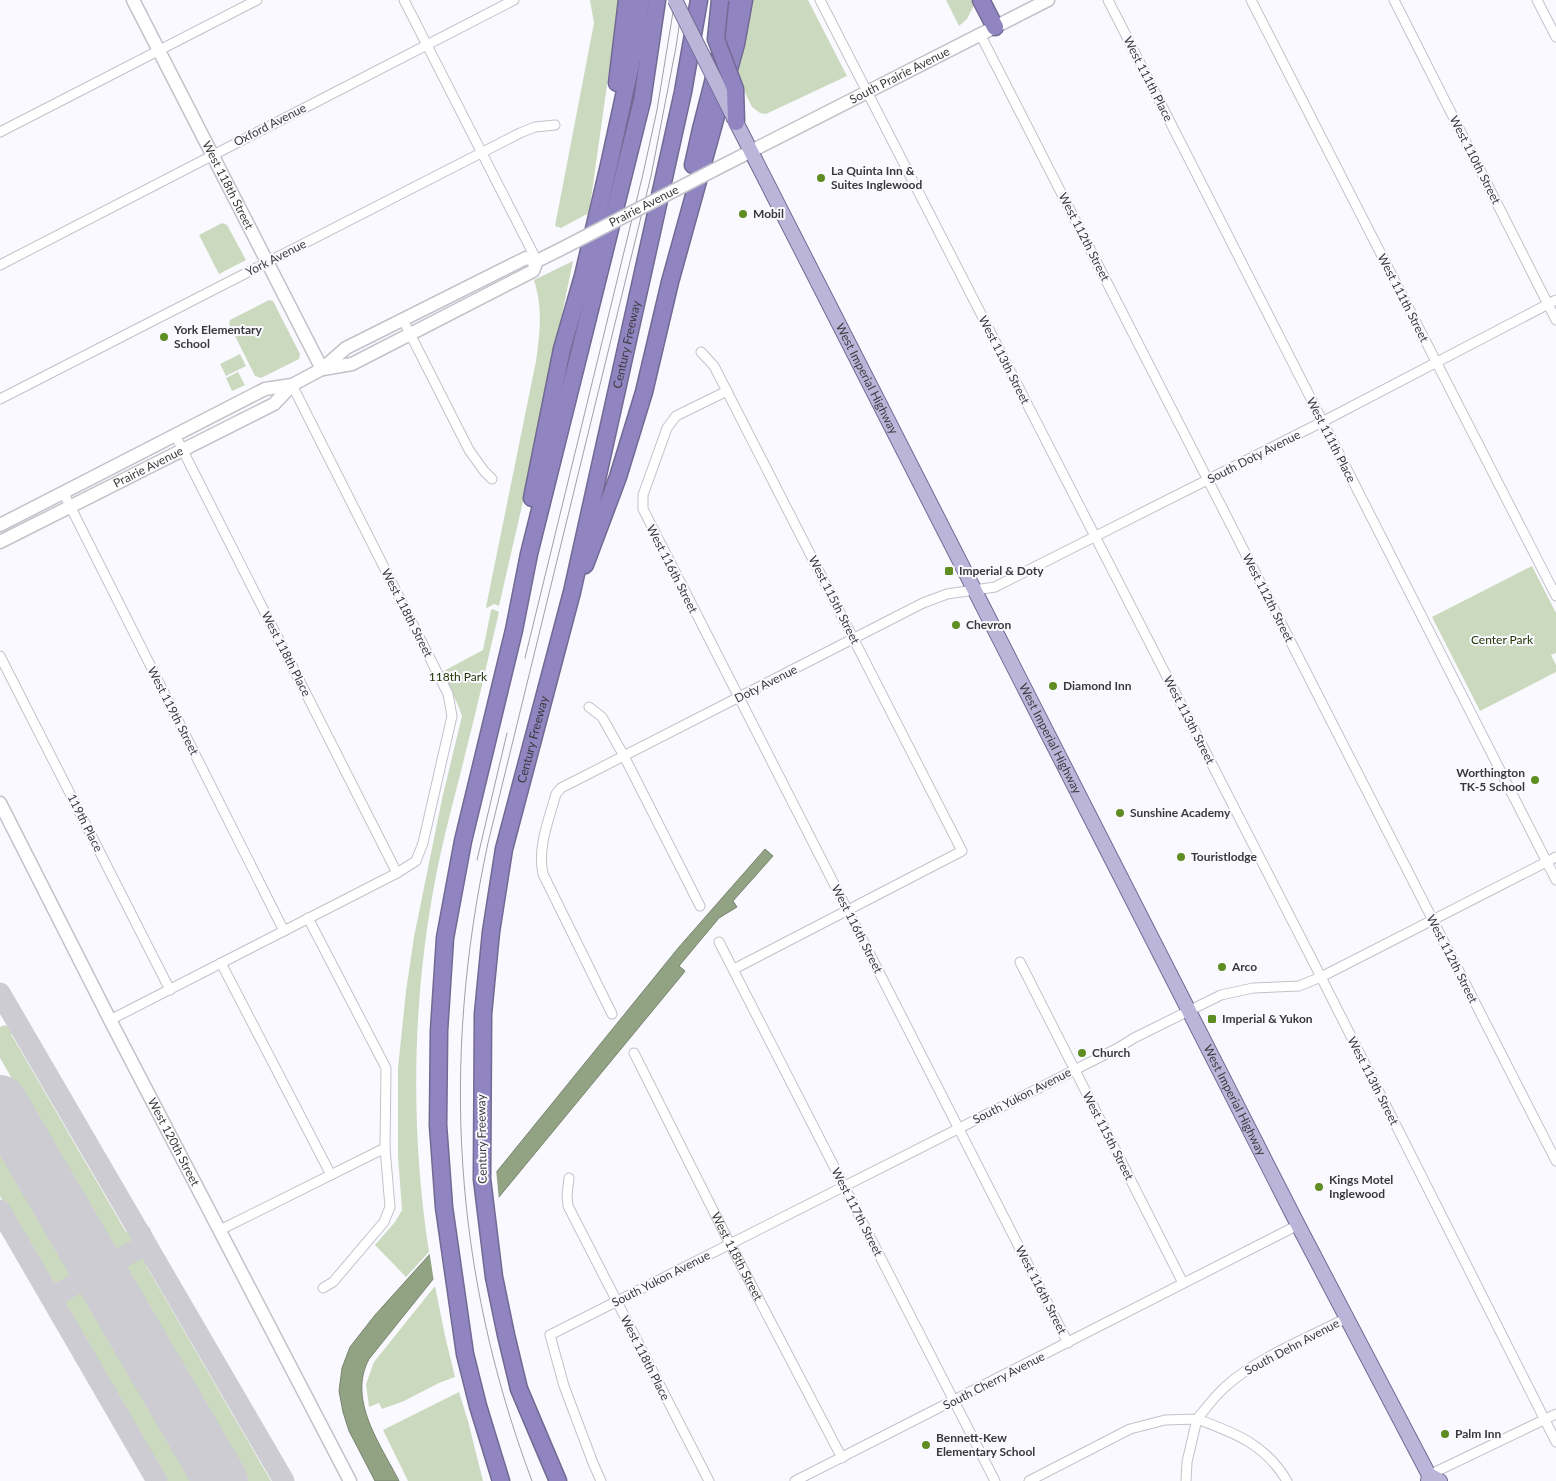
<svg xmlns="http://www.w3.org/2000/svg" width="1556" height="1481" font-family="Lato,sans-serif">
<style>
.green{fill:#cbdabf}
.water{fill:#92a384;stroke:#78846f}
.pier{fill:#faf9ff}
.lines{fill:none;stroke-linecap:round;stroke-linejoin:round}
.taxiway{stroke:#cdccd2;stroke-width:21}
.runway{stroke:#cdccd2;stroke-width:54}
.street-casing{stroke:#c3c2cb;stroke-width:11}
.secondary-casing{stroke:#c3c2cb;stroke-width:15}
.primary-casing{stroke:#726a93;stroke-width:16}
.highway-casing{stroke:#726a93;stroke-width:19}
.street{stroke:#fff;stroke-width:9}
.secondary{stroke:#fff;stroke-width:12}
.primary{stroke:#bcb5da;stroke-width:14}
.highway{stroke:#9084c1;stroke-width:16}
.tram{stroke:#a0a0a4;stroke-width:1}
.secondary-bridge-casing{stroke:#c3c2cb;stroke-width:15;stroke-linecap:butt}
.primary-bridge-casing{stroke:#726a93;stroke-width:16;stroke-linecap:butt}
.highway-bridge-casing{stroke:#726a93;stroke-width:19;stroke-linecap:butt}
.secondary-bridge{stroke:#fff;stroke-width:12}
.primary-bridge{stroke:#bcb5da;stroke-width:14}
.highway-bridge{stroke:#9084c1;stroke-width:16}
.poi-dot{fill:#5e8d21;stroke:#faf9ff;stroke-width:2}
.labels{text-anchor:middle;stroke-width:4;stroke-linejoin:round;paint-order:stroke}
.street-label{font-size:12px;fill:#3a3a3d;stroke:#faf9ff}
.poi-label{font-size:12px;font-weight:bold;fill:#3a3a3d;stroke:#faf9ff;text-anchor:start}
.park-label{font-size:12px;fill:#203603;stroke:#faf9ff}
</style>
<rect width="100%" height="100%" fill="#faf9ff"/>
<!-- green -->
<g class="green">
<path d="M590 0H619L589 213 561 228 555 226 594 23Z"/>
<path d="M751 0H808L847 76 766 114 760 113 752 107 734 70Z"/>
<path d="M946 0H971L974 5 967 19 959 26Z"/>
<path d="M222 223 227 225 246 260 219 274 199 235Z"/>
<path d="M573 261 527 484 499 606 494 604 487 608 486 607 536 361C540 333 543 308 534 280Z"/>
<path d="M269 300 273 301 300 354 299 359 261 378 255 376 229 324 230 320Z"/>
<path d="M240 354 246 366 226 376 220 364Z"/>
<path d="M238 372 245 385 232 391 226 378Z"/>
<path d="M1532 566 1556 613V653L1551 655 1556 665V672L1480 711 1432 617Z"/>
<path d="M493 609 499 612C488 658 478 705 466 751 456 793 444 834 436 876 412 999 410 1128 429 1252L406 1277 375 1245 395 1222 402 1210 398 1156V1068L406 991 414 937 442 799 462 716 458 705 442 672 483 650 491 610Z"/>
<path d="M5 1025 10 1028 13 1032 11 1034 126 1232 129 1231 131 1237 130 1244C123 1249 113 1258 106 1249L109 1246 0 1058V1027Z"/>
<path d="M0 1148 72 1272 70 1279 59 1285 51 1284 0 1196Z"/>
<path d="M136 1258H142L148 1264 147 1267 271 1481H247L125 1273 121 1274C119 1264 129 1262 136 1258Z"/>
<path d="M435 1286 445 1336 455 1377 439 1383 404 1401 382 1409 379 1403 369 1407 366 1384 374 1362Z"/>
<path d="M79 1292 86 1295 194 1481H166L65 1307 66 1300Z"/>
<path d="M459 1392 468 1421 483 1481H408L383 1430Z"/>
</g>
<!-- water -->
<path class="water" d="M765 849 773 856 733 901 737 907 719 918 679 966 685 971 682 975 499 1197 369 1359C347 1400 381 1445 399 1481H375L349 1431 343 1412 339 1391 342 1368 350 1347 375 1315 430 1254 679 947Z"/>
<!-- pier -->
<path class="pier" d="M496 1169 499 1200 434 1282 429 1250Z"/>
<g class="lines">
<!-- taxiway -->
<g class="taxiway">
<path d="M0 993 284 1481"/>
<path d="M0 1210 157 1481"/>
<path d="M84 1280C91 1272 92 1263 88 1253"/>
<path d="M111 1292C105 1277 104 1268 119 1259"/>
<path d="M55 1304 56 1298 58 1294 139 1248 142 1241 141 1234"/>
</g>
<!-- runway -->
<path class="runway" d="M0 1102 221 1481"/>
<!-- street casing -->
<g class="street-casing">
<g id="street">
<path d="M404 0 537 261"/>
<path d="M820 0 1321 977 1556 1442"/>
<path d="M1108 0 1556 880"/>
<path d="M1251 0 1556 596"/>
<path d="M1394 0 1556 320"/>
<path d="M1537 0 1556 37"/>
<path d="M980 34 1556 1161"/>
<path d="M0 132 257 0"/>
<path d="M0 265 514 0"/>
<path d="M403 320 469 450 484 471 492 479"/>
<path d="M701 352 714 366 962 851 734 969"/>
<path d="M727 391 676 416 667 428 643 495V509L1068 1343"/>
<path d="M0 399 520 133 535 127 555 125"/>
<path d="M175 435 397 873"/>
<path d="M63 492 284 931"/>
<path d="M0 656 170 990"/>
<path d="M589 707 602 717 624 756 700 906"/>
<path d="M308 918 386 1068 385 1148 390 1207 384 1222 333 1282 323 1288"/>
<path d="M719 942 995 1481"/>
<path d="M1020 962 1183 1283"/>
<path d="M221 963 331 1175"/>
<path d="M612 1014 543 874C537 848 549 819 556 794L561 788 923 603 947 594 995 587 1322 422 1556 300"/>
<path d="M110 1020 397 873 416 861 423 843 452 716 448 694 292 385"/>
<path id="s1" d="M634 1053 730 1244 842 1458"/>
<path d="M569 1178 567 1195 568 1206 709 1481"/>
<path d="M220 1230 385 1148"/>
<path d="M1197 1419C1235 1433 1265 1444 1287 1481"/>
<path d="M1429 1475 1556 1414"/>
<path d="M601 1481 593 1463 564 1386 550 1335 1118 1048 1134 1038 1221 995 1253 988 1299 986 1321 977 1556 857"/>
<path d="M795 1481 1298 1225"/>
<path d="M1029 1481 1130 1429 1165 1420 1197 1419C1206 1408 1215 1396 1225 1387 1255 1359 1311 1336 1347 1318"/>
<path d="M1186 1481 1187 1462 1197 1419"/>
</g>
</g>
<!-- secondary casing -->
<g class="secondary-casing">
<g id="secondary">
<path id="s2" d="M133 0 322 369"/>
<path id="s3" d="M716 169 1048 0"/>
<path d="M323 369 352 364 533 271 537 261 563 248"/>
<path d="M0 525 265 389 292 385 322 369 346 348 526 258 537 261"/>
<path id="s4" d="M0 542 274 404 292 385"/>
<path id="s5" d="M0 803 110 1020 350 1481"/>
</g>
</g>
<!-- primary casing -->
<g class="primary-casing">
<g id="primary">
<path id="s6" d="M736 122 1298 1225 1429 1475 1428 1481"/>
<path d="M1429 1475 1440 1481"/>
</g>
</g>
<!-- highway casing -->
<g class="highway-casing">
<g id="highway">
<path d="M981 0 995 27"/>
<path d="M617 83 627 0"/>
<path d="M693 165 701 129 734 0"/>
<path d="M532 498 562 349 583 276 609 165 634 50 641 0"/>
<path d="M585 565 618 477 644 392 670 282 736 44 744 0"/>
<path d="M501 1481 478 1406 465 1354 444 1207 438 1125 439 1031 445 938 463 841 514 630 529 554 642 101 657 0"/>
<path id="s7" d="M558 1481 519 1389 506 1335 494 1277 482 1179 483 1014 491 932 504 849 572 592 683 92 699 0"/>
</g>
</g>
<!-- street -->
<use href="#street" class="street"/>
<!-- secondary -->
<use href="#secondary" class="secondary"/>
<!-- primary -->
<use href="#primary" class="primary"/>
<!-- highway -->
<use href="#highway" class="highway"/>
<!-- tram -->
<g class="tram">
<path d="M525 658 643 174 657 110 675 0"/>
<path d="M477 860 507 733"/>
<path d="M532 1481C453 1271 441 1061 488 843L651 176 676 47 683 0"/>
</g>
<!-- secondary-bridge casing -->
<g class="secondary-bridge-casing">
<g id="secondary-bridge">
<path id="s8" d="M563 248 716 169"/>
</g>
</g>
<!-- primary-bridge casing -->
<g class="primary-bridge-casing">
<path id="primary-bridge" d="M675 0 735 120"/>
</g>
<!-- highway-bridge casing -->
<g class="highway-bridge-casing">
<path id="highway-bridge" d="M720 0 716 39 735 89 736 122"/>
</g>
<!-- secondary-bridge -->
<use href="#secondary-bridge" class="secondary-bridge"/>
<!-- primary-bridge -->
<use href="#primary-bridge" class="primary-bridge"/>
<!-- highway-bridge -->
<use href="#highway-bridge" class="highway-bridge"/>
</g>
<!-- markers -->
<g class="poi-dot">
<circle cx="821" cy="178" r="5"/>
<circle cx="743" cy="214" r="5"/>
<circle cx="164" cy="337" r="5"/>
<rect x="944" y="566" width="10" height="10" rx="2.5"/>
<circle cx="956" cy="625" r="5"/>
<circle cx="1053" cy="686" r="5"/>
<circle cx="1535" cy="780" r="5"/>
<circle cx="1120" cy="813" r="5"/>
<circle cx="1181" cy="857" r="5"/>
<circle cx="1222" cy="967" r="5"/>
<rect x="1207" y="1014" width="10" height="10" rx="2.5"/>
<circle cx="1082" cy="1053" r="5"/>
<circle cx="1319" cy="1187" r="5"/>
<circle cx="1445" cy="1434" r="5"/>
<circle cx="926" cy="1445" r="5"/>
</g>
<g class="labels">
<!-- street labels -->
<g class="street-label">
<text dy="4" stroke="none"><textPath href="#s3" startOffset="206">South Prairie Avenue</textPath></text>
<text transform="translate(1148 79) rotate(63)" y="4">West 111th Place</text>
<text transform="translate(270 125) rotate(-27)" y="4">Oxford Avenue</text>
<text transform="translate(1475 160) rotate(63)" y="4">West 110th Street</text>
<text dy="4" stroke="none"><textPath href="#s2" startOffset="208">West 118th Street</textPath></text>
<text dy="4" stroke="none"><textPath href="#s8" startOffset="91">Prairie Avenue</textPath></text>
<text transform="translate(1084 237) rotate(63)" y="4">West 112th Street</text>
<text transform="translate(276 258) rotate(-27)" y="4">York Avenue</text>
<text transform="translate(1403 298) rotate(63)" y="4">West 111th Street</text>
<text dy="4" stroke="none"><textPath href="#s7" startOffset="1164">Century Freeway</textPath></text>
<text transform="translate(1004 360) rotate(63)" y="4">West 113th Street</text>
<text dy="4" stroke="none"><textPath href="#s6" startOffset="288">West Imperial Highway</textPath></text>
<text transform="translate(1331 440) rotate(63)" y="4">West 111th Place</text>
<text transform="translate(1254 457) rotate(-27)" y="4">South Doty Avenue</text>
<text dy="4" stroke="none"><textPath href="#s4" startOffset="166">Prairie Avenue</textPath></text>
<text transform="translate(672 569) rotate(63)" y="4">West 116th Street</text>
<text transform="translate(1268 598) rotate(63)" y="4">West 112th Street</text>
<text transform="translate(834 600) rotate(63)" y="4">West 115th Street</text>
<text transform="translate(407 613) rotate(63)" y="4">West 118th Street</text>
<text transform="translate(286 654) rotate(63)" y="4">West 118th Place</text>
<text transform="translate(766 684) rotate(-27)" y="4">Doty Avenue</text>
<text transform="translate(173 711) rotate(63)" y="4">West 119th Street</text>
<text transform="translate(1189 720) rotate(63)" y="4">West 113th Street</text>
<text dy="4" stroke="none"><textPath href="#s6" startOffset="692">West Imperial Highway</textPath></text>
<text dy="4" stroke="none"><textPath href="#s7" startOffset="758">Century Freeway</textPath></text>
<text transform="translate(85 823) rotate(63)" y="4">119th Place</text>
<text transform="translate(857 929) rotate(63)" y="4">West 116th Street</text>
<text transform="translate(1452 959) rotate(63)" y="4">West 112th Street</text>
<text transform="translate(1373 1081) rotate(63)" y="4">West 113th Street</text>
<text transform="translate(1022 1096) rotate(-27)" y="4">South Yukon Avenue</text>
<text dy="4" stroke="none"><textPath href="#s6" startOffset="1098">West Imperial Highway</textPath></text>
<text transform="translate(1108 1136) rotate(63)" y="4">West 115th Street</text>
<text transform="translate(482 1139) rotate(-91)" y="4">Century Freeway</text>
<text dy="4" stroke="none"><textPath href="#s5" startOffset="381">West 120th Street</textPath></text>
<text transform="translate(857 1212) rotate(63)" y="4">West 117th Street</text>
<text dy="4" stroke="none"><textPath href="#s1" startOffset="228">West 118th Street</textPath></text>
<text transform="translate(661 1279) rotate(-27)" y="4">South Yukon Avenue</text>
<text transform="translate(1041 1290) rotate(63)" y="4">West 116th Street</text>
<text transform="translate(1292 1347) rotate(-28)" y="4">South Dehn Avenue</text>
<text transform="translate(645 1358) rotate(63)" y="4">West 118th Place</text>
<text transform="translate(994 1381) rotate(-27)" y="4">South Cherry Avenue</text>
</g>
<!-- poi labels -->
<g class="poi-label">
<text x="831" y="175">La Quinta Inn &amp;<tspan x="831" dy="14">Suites Inglewood</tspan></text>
<text x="753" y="218">Mobil</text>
<text x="174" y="334">York Elementary<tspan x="174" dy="14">School</tspan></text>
<text x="959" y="575">Imperial &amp; Doty</text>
<text x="966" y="629">Chevron</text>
<text x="1063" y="690">Diamond Inn</text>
<text x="1525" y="777" text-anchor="end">Worthington<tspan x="1525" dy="14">TK-5 School</tspan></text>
<text x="1130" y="817">Sunshine Academy</text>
<text x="1191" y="861">Touristlodge</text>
<text x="1232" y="971">Arco</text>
<text x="1222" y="1023">Imperial &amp; Yukon</text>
<text x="1092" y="1057">Church</text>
<text x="1329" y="1184">Kings Motel<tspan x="1329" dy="14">Inglewood</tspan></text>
<text x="1455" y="1438">Palm Inn</text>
<text x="936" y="1442">Bennett-Kew<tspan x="936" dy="14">Elementary School</tspan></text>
</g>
<!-- park labels -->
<g class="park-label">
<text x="1502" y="644">Center Park</text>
<text x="458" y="681">118th Park</text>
</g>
</g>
</svg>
